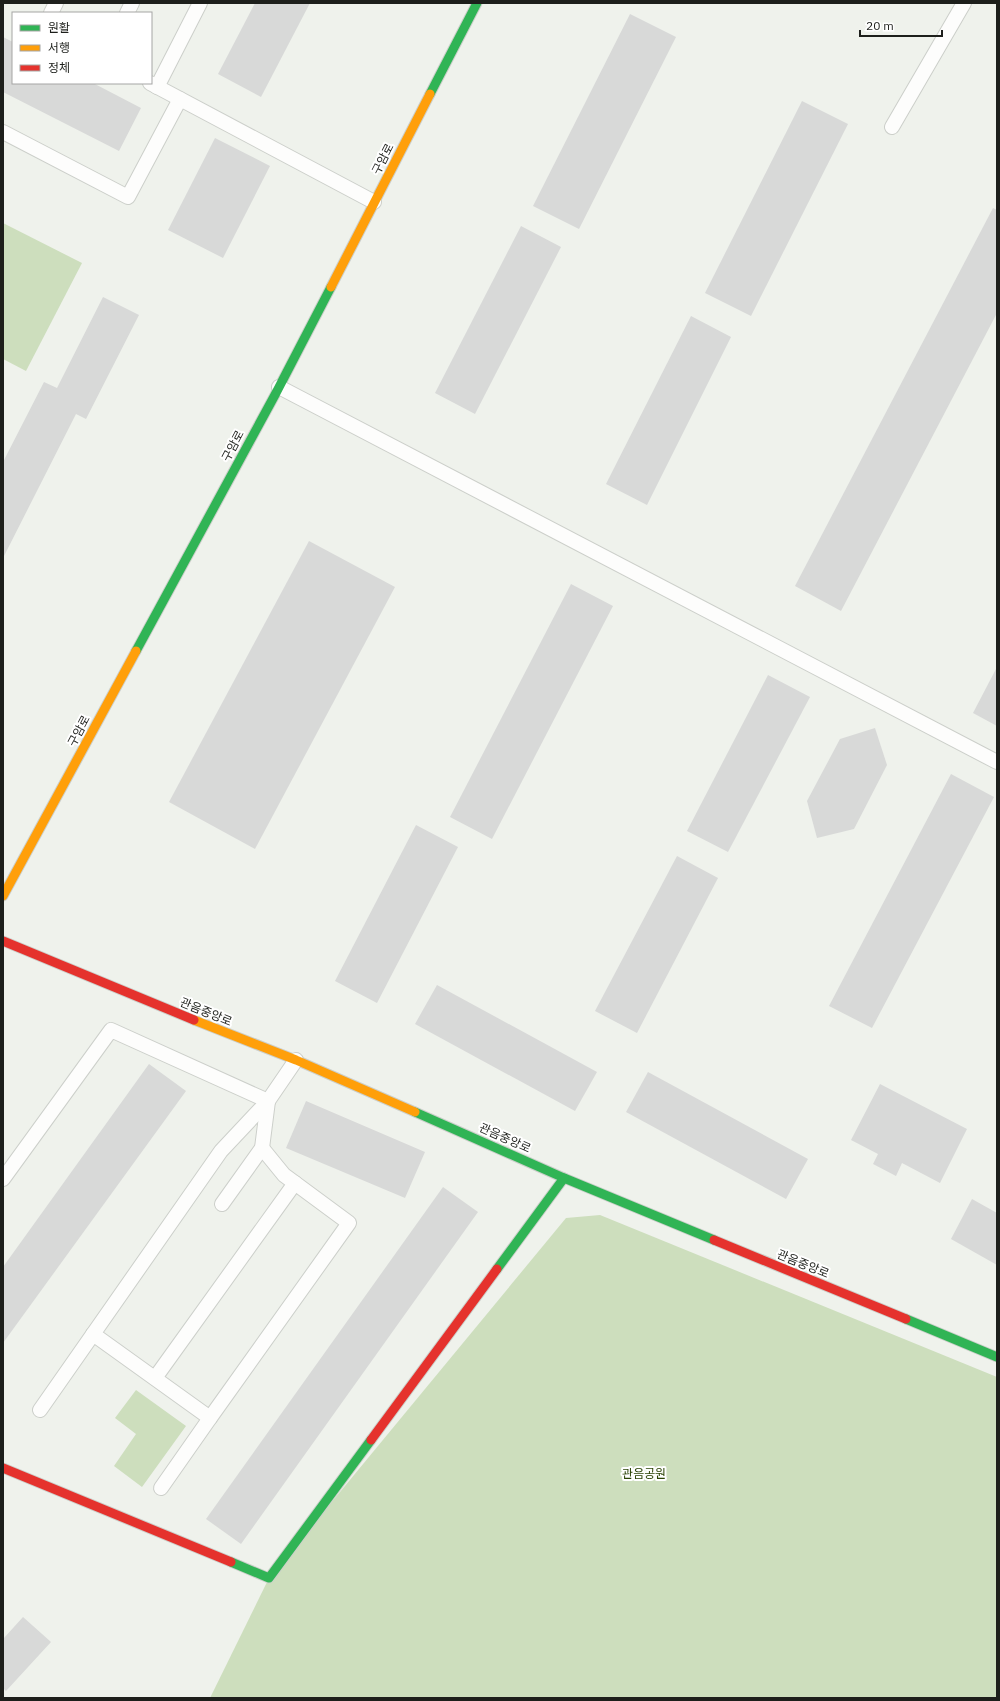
<svg xmlns="http://www.w3.org/2000/svg" width="1000" height="1701" font-family="'IBM Plex Sans','Noto Sans KR',sans-serif">
<style>
.green{fill:#cddebd}
.building{fill:#d8d9d8}
.lines{fill:none;stroke-linecap:round;stroke-linejoin:round}
.lane-casing{stroke:#cccfca;stroke-width:16}
.fast-casing{stroke:#cccfca;stroke-width:11}
.slow-casing{stroke:#cccfca;stroke-width:11}
.jam-casing{stroke:#cccfca;stroke-width:11}
.lane{stroke:#fdfdfc;stroke-width:14}
.fast{stroke:#30b455;stroke-width:9}
.slow{stroke:#ff9f0a;stroke-width:9}
.jam{stroke:#e5322d;stroke-width:9}
.labels{text-anchor:middle;stroke-width:4;stroke-linejoin:round;paint-order:stroke}
.street-label{font-size:12px;fill:#1d1f1b;stroke:#fff}
.park-label{font-size:12px;fill:#2a4304;stroke:#fff}
</style>
<rect width="100%" height="100%" fill="#eff2ec"/>
<!-- green -->
<g class="green">
<path d="M3 223 82 263 26 371 3 359Z"/>
<path d="M600 1215 997 1377V1698H210L269 1578 566 1218Z"/>
<path d="M136 1390 186 1426 142 1487 114 1466 136 1434 115 1418Z"/>
</g>
<!-- building -->
<g class="building">
<path d="M255 3H310L261 97 218 74Z"/>
<path d="M630 14 676 37 579 229 533 206Z"/>
<path d="M3 37 13 42V83H93L141 108 119 151 3 92Z"/>
<path d="M802 101 848 124 751 316 705 293Z"/>
<path d="M215 138 270 166 223 258 168 230Z"/>
<path d="M993 208 997 210V313L841 611 795 586Z"/>
<path d="M521 226 561 247 475 414 435 393Z"/>
<path d="M103 297 139 315 86 419 76 414 3 558V462L44 382 57 388Z"/>
<path d="M691 316 731 337 647 505 606 484Z"/>
<path d="M309 541 395 587 255 849 169 802Z"/>
<path d="M571 584 613 606 492 839 450 817Z"/>
<path d="M997 667V726L973 713Z"/>
<path d="M768 675 810 697 728 852 687 831Z"/>
<path d="M875 728 887 765 854 829 817 838 807 801 840 739Z"/>
<path d="M951 774 994 797 872 1028 829 1006Z"/>
<path d="M416 825 458 847 377 1003 335 981Z"/>
<path d="M677 856 718 878 637 1033 595 1011Z"/>
<path d="M437 985 597 1072 575 1111 415 1024Z"/>
<path d="M149 1064 186 1091 3 1343V1267Z"/>
<path d="M648 1072 808 1159 786 1199 626 1112Z"/>
<path d="M880 1084 967 1129 940 1183 902 1163 896 1176 873 1164 878 1154 851 1140Z"/>
<path d="M306 1101 425 1152 405 1198 286 1148Z"/>
<path d="M443 1187 478 1212 241 1544 206 1519Z"/>
<path d="M972 1199 997 1213V1265L951 1239Z"/>
<path d="M23 1617 51 1642 6 1691 3 1688V1636L4 1638Z"/>
</g>
<g class="lines">
<!-- lane casing -->
<g class="lane-casing">
<g id="lane">
<path d="M51 13 56 3"/>
<path d="M127 13 132 3"/>
<path d="M150 83 374 202"/>
<path d="M157 87 200 3"/>
<path d="M892 127 964 3"/>
<path d="M3 132 128 197 180 99"/>
<path d="M279 387 997 762"/>
<path d="M3 1179 111 1030 268 1101"/>
<path d="M222 1204 262 1148 268 1101"/>
<path d="M93 1334 210 1418 349 1223 284 1175 262 1148"/>
<path d="M155 1378 295 1183"/>
<path d="M40 1410 221 1151 268 1101 296 1060"/>
<path d="M161 1488 210 1418"/>
</g>
</g>
<!-- fast casing -->
<g class="fast-casing">
<g id="fast">
<path d="M430 94 477 3"/>
<path d="M136 651 276 393 331 287"/>
<path d="M415 1112 564 1178 714 1240"/>
<path d="M497 1269 564 1178"/>
<path d="M906 1319 997 1357"/>
<path d="M231 1562 269 1578 371 1440"/>
</g>
</g>
<!-- slow casing -->
<g class="slow-casing">
<g id="slow">
<path d="M331 287 430 94"/>
<path d="M3 896 136 651"/>
<path d="M194 1020 296 1060 415 1112"/>
</g>
</g>
<!-- jam casing -->
<g class="jam-casing">
<g id="jam">
<path d="M3 941 194 1020"/>
<path d="M714 1240 906 1319"/>
<path d="M371 1440 497 1269"/>
<path d="M3 1468 231 1562"/>
</g>
</g>
<!-- lane -->
<use href="#lane" class="lane"/>
<!-- fast -->
<use href="#fast" class="fast"/>
<!-- slow -->
<use href="#slow" class="slow"/>
<!-- jam -->
<use href="#jam" class="jam"/>
</g>
<g class="labels">
<!-- street labels -->
<g class="street-label">
<text transform="translate(383 159) rotate(-63)" y="4">구암로</text>
<text transform="translate(233 446) rotate(-62)" y="4">구암로</text>
<text transform="translate(79 731) rotate(-62)" y="4">구암로</text>
<text transform="translate(206 1012) rotate(22)" y="4">관음중앙로</text>
<text transform="translate(505 1138) rotate(24)" y="4">관음중앙로</text>
<text transform="translate(803 1264) rotate(22)" y="4">관음중앙로</text>
</g>
<!-- park labels -->
<g class="park-label">
<text x="644" y="1478">관음공원</text>
</g>
</g>
<!-- border -->
<rect width="1000" height="1701" fill="none" stroke="#1d1f1b" stroke-width="8"/>
<!-- legend -->
<rect x="12" y="12" width="140" height="72" fill="#ffffff" stroke="#a5a5a4"/>
<rect x="20" y="25" width="20" height="6" fill="#30b455" stroke="#a5a5a4"/>
<text x="48" y="32" font-size="12" fill="#1d1f1b">원활</text>
<rect x="20" y="45" width="20" height="6" fill="#ff9f0a" stroke="#a5a5a4"/>
<text x="48" y="52" font-size="12" fill="#1d1f1b">서행</text>
<rect x="20" y="65" width="20" height="6" fill="#e5322d" stroke="#a5a5a4"/>
<text x="48" y="72" font-size="12" fill="#1d1f1b">정체</text>
<!-- scale -->
<path d="M860 30v6h82v-6" fill="none" stroke="#1d1f1b" stroke-width="2"/>
<text x="866" y="30" font-size="12" fill="#1d1f1b" stroke="#ffffff" stroke-width="3" paint-order="stroke">20 m</text>
</svg>
